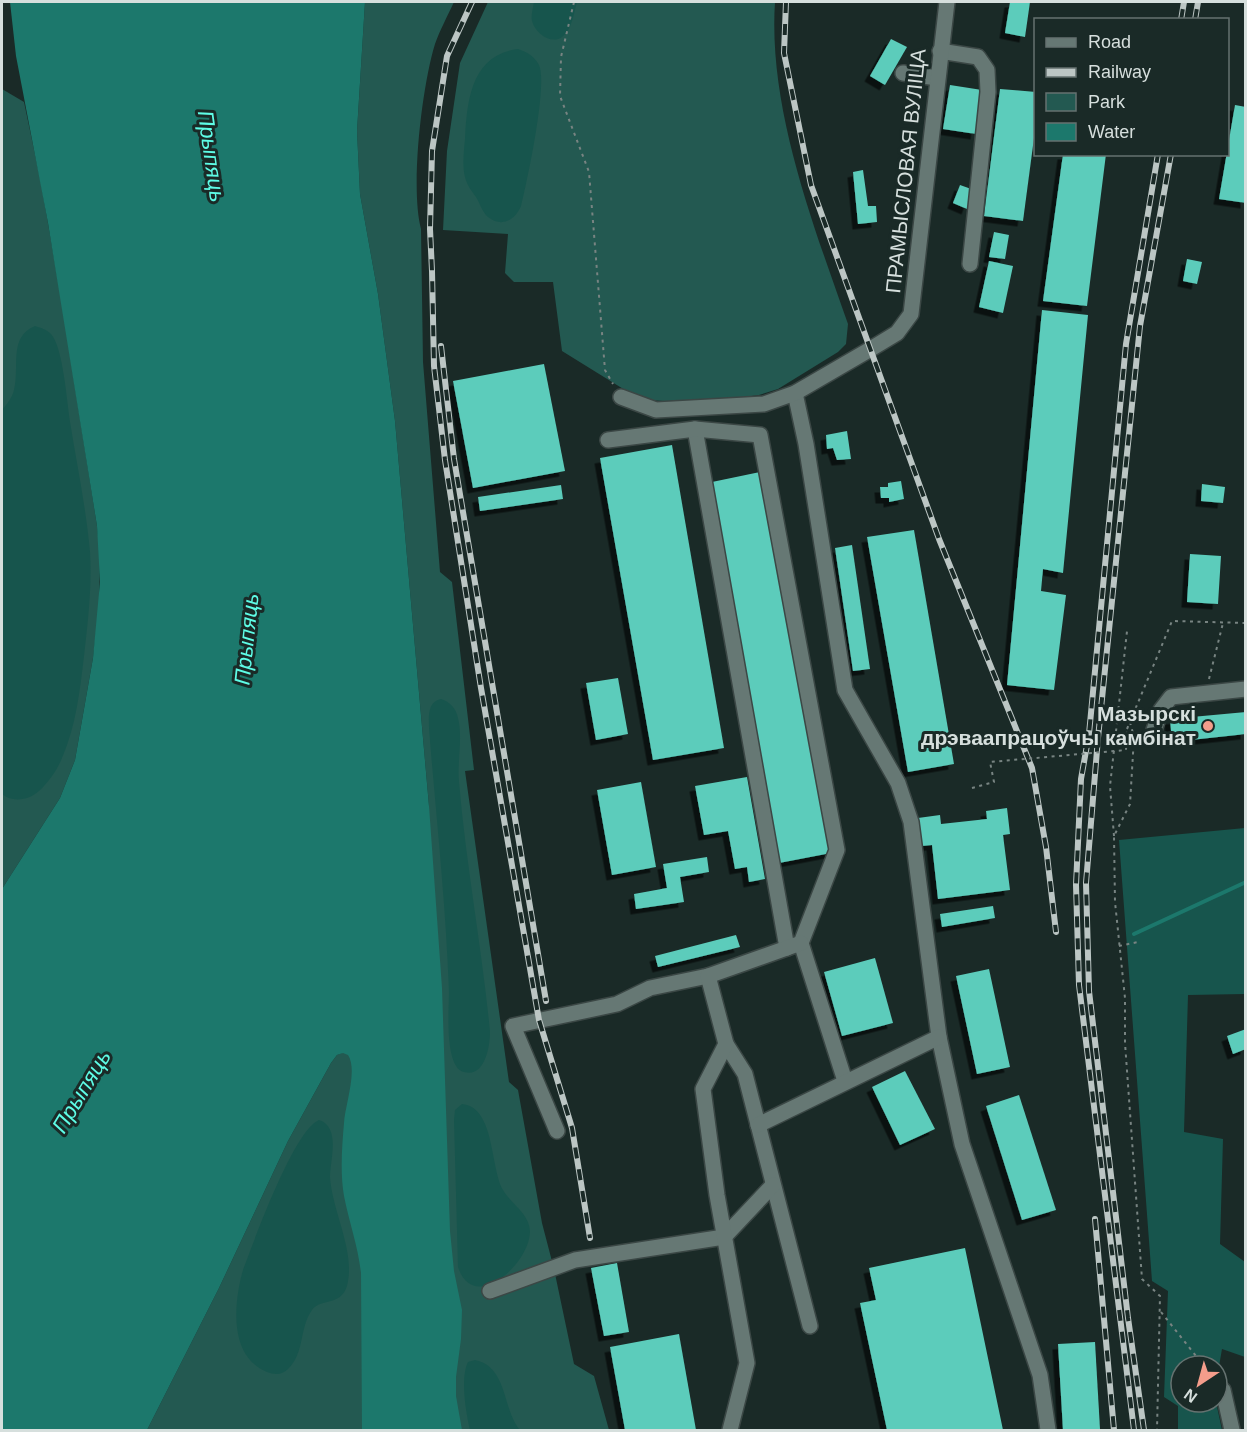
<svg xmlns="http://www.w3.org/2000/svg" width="1247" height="1432" font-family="Arial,sans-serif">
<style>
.green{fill:#235951}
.forest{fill:#17554d}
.water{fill:#1c786c}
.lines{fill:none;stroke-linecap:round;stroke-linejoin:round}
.stream{stroke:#1c786c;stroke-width:4}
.building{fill:#5cccbb;filter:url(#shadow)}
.minor-casing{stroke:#3b4745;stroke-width:18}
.path{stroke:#788482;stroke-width:2;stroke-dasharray:3 4.5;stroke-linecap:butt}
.minor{stroke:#667874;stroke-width:15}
.rail-casing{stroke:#bcc6c4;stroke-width:6}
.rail{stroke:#1a2a27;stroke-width:4;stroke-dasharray:11;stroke-linecap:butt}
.path-bridge{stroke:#788482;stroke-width:2;stroke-dasharray:3 4.5;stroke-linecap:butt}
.poi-dot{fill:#f49d8b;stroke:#1a2a27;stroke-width:2}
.labels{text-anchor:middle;stroke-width:6;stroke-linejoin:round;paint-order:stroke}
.street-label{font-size:21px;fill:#d6dfdd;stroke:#1a2a27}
.poi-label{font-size:21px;font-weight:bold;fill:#d6dfdd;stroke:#1a2a27;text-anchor:end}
.water-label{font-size:22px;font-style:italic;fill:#5efce6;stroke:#1a2a27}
</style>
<defs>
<filter id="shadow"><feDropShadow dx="-5.5" dy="5.5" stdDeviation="0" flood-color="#0009"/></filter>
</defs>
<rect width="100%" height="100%" fill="#1a2a27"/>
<!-- green -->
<g class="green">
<path d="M365 2H454C448 15 440 30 435 44 422 86 410 187 421 229L423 362 440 572 452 582 474 770 465 771 509 1082 518 1090 542 1223 554 1269 574 1364 594 1376 609 1430H147L219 1288 288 1141 331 1063 337 1055 342 1053 429 806 395 421 378 294 360 194 357 131Z"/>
<path d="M488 2H775C768 108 813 224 848 324L846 344 838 352 778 389 759 395 721 400 664 401 649 400 633 395 562 351 553 282H514L505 273 508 234 443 230 447 151 460 63Z"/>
<path d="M2 89 24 102 41 183 61 298 97 526 100 556 99 608 93 658 75 760 60 798 2 889Z"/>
</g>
<!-- forest -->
<g class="forest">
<path d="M534 2H577C574 12 572 30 562 37 551 45 535 33 532 21 531 15 533 8 534 2Z"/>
<path d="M518 49C527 52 534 56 539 65 548 84 527 182 521 206 515 220 502 228 488 217 482 212 480 203 476 197 471 190 467 185 465 177 462 165 464 151 465 139 467 101 471 55 518 49Z"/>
<path d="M35 326C41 328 46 329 51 334 63 347 67 402 70 422 77 465 86 508 90 552 92 587 88 621 84 656 80 690 76 726 62 758 57 770 49 782 39 791 29 800 13 803 2 794V410C7 404 12 398 14 390 20 367 8 337 35 326Z"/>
<path d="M441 699C450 702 456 708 458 718 463 738 457 761 459 782 466 865 482 948 490 1032 490 1046 485 1078 464 1072 444 1067 449 1009 449 992 446 904 436 816 429 728 429 717 427 702 441 699Z"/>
<path d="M1245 828V994L1188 995 1184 1132 1223 1139 1220 1244 1245 1262V1357L1222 1349 1217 1378V1366H1181V1402H1216L1222 1430H1178V1406L1164 1397 1168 1291 1152 1281 1119 840Z"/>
<path d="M462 1104C495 1107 490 1167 503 1190 511 1204 530 1214 530 1232 529 1265 473 1314 458 1267L454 1120 455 1110Z"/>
<path d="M319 1120C341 1127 330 1160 330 1177 332 1210 354 1249 348 1281 344 1308 321 1297 312 1310 299 1328 305 1353 288 1369 282 1375 275 1375 267 1372 228 1356 234 1302 243 1270 254 1241 294 1130 319 1120Z"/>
<path d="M475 1360C508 1367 502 1409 520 1430H470C466 1413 460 1378 468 1362Z"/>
</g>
<!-- water -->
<path class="water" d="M10 2H365L357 131 360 194 378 294 395 421 429 806 442 988 450 1231 454 1271 462 1310 461 1339 456 1377V1396L462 1430H362L361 1273C358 1246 349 1222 344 1196 340 1173 342 1146 344 1123 345 1105 358 1070 348 1055L343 1053 337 1055 331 1063 288 1141 219 1288 147 1430H2V889L60 798 75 760 93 658 100 582 97 526 48 223 16 56Z"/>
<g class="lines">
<!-- stream -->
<path class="stream" d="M1134 934 1246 882"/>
</g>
<!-- building -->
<g class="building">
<path d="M1010 2H1030L1025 37 1005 33Z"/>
<path d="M891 39 907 47 885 85 870 76Z"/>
<path d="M950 85 982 90 976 134 943 129Z"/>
<path d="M1000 89 1036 92V123L1023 221 984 216Z"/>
<path d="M1235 105 1246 107V203L1219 199Z"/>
<path d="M1063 154H1106L1087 306 1043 301Z"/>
<path d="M863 170 868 206H876L877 222 858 224 853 172Z"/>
<path d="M960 185 974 190 967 209 953 203Z"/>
<path d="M994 232 1009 235 1005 259 989 257Z"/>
<path d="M1187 259 1202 262 1197 284 1183 281Z"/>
<path d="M989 261 1013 266 1003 313 979 307Z"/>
<path d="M1042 310 1088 315 1063 573 1043 569 1041 591 1066 595 1054 690 1007 685Z"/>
<path d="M544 364 565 471 473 488 453 381Z"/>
<path d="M847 431 851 459 837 460 833 448 827 449 826 435Z"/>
<path d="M672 445 724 748 653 760 600 458Z"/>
<path d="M760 472 831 853 779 863 712 482Z"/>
<path d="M901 481 904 499 889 502V498H881L880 487H888V483Z"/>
<path d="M1202 484 1225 487 1223 503 1201 501Z"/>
<path d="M561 485 563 499 480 511 478 497Z"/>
<path d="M914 530 954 764 908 772 867 537Z"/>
<path d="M852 545 870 669 853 671 835 548Z"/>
<path d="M1190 554 1221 556 1218 604 1187 602Z"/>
<path d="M618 678 628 734 596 740 586 683Z"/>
<path d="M1246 712V734L1172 742 1170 719Z"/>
<path d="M747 777 765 879 749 882 747 867 735 869 728 831 704 835 695 786Z"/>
<path d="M641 782 656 867 612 875 597 790Z"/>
<path d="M1007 808 1010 834 1003 835 1010 890 938 899 932 845 922 846 918 818 940 815 941 824 987 819 986 811Z"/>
<path d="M707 857 709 872 680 877 684 902 636 909 634 894 667 888 663 864Z"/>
<path d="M993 906 995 918 942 927 940 914Z"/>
<path d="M736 935 740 947 658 967 655 956Z"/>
<path d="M875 958 893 1023 842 1036 824 972Z"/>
<path d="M989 969 1010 1067 977 1074 956 976Z"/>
<path d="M1246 1029V1049L1233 1054 1227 1036Z"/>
<path d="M905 1071 935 1129 900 1145 872 1087Z"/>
<path d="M1019 1095 1056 1210 1022 1220 986 1106Z"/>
<path d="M965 1248 1003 1430H887L860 1303 876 1300 869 1268Z"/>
<path d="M617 1263 629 1332 604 1336 591 1268Z"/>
<path d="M679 1334 696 1430H625L610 1347Z"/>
<path d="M1095 1342 1100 1429 1063 1430 1058 1344Z"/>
</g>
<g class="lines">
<!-- minor casing -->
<g class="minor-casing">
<g id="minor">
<path d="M940 51 978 57 987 70 988 92 970 264"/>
<path d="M903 73 937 78"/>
<path d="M795 393 806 444 845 690 898 783 911 822 939 1037 962 1144 1040 1375 1048 1430"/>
<path d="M621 397 656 410 764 404 795 393 869 350 897 333 911 314 947 2"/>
<path d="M695 429 787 948"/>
<path d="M608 440 695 429 760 435 837 850 801 943 845 1081"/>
<path d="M1154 730 1161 710 1171 697 1246 689"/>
<path d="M726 1044 745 1074 810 1326"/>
<path d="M758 1125 939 1037"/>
<path d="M557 1131 513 1026 617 1004 650 988 708 976"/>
<path d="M490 1291 575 1260 724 1237 773 1185"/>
<path d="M1223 1390 1232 1430"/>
<path d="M730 1430 747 1363 717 1195 703 1089 726 1044 708 976 801 943"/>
</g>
</g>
<!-- path -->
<g class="path">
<path d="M574 2 561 57 560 96 589 172 605 370 613 384"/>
<path d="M1209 679 1223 623"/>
<path d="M1130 722 1134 737 1130 804 1114 836 1115 902 1125 998V1043L1142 1279 1160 1296 1157 1430"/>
<path d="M1127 729 1172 621 1246 623"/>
<path d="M1114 836 1110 786 1127 631"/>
<path d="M1119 946 1138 942"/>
<path d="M1161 1312 1204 1366"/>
</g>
<!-- minor -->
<use href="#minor" class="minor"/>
<!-- rail casing -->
<g class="rail-casing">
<g id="rail">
<path d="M472 2 447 56 432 151 430 229 432 271 434 366 445 460 481 688 539 1020 572 1128 590 1238"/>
<path d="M786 2 784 53 811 185 939 539 1032 768 1046 847 1056 932"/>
<path d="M1181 20 1184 2"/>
<path d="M1195 20 1198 2"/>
<path d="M441 346 454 459 546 1001"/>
<path d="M1095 1219 1114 1430"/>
<path d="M1134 1430 1079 985 1076 885 1081 779 1089 734 1126 344 1158 154"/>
<path d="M1144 1430 1128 1318 1089 991 1086 883 1098 738 1140 326 1171 154"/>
</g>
</g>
<!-- rail -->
<use href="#rail" class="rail"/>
<!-- path-bridge -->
<path class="path-bridge" d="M972 788 994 782 990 762 1126 750 1127 729"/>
</g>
<!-- markers -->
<circle class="poi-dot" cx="1208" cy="726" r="6"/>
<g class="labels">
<!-- street labels -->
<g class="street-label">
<text transform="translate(906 171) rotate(-84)" y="7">ПРАМЫСЛОВАЯ ВУЛІЦА</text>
</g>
<!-- poi labels -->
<g class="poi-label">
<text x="1196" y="721">Мазырскі<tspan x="1196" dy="24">дрэваапрацоўчы камбінат</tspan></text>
</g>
<!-- water labels -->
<g class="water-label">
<text transform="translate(212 156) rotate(82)" y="8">Прыпяць</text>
<text transform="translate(246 639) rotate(-84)" y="8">Прыпяць</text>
<text transform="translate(81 1091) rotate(-59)" y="8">Прыпяць</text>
</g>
</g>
<!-- border -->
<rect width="1247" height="1432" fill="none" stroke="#d6dfdd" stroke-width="6"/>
<!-- legend -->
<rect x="1034" y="18" width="195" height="138" fill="#1a2a27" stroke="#657270" stroke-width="1.5"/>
<rect x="1046" y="38" width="30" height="9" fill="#667874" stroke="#657270" stroke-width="1.5"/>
<text x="1088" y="48" font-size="18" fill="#d6dfdd">Road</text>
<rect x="1046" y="68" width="30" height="9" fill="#bcc6c4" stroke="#657270" stroke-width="1.5"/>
<text x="1088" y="78" font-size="18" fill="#d6dfdd">Railway</text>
<rect x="1046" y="93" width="30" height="18" fill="#235951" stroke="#657270" stroke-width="1.5"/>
<text x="1088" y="108" font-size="18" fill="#d6dfdd">Park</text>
<rect x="1046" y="123" width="30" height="18" fill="#1c786c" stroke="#657270" stroke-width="1.5"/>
<text x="1088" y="138" font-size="18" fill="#d6dfdd">Water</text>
<!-- north arrow -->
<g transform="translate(1199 1384) rotate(216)"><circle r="28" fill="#1a2a27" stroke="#657270" stroke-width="1.5"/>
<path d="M0-4.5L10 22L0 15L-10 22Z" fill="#f49d8b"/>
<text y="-9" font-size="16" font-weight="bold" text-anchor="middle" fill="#d6dfdd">N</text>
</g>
</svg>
